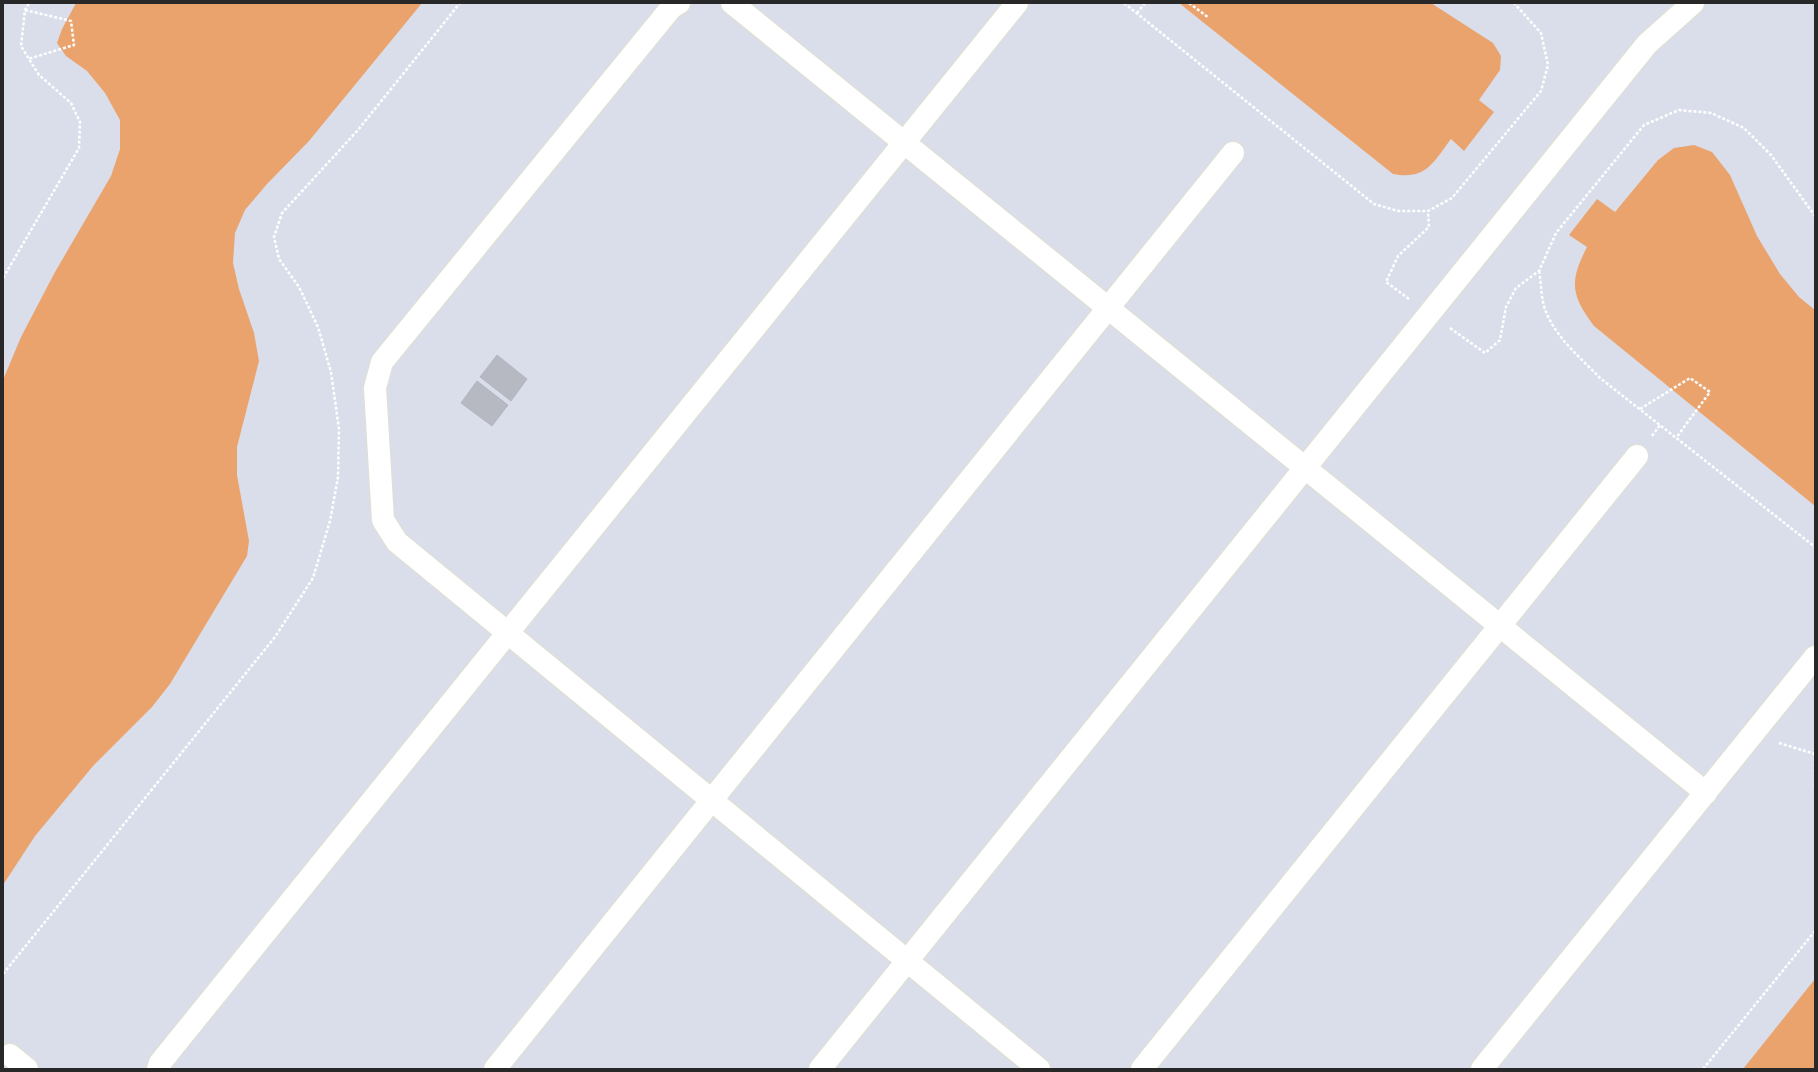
<svg xmlns="http://www.w3.org/2000/svg" width="1818" height="1072" font-family="'IBM Plex Sans',sans-serif">
<style>
.water{fill:#eba36d}
.building{fill:#b6b8c2;stroke:#b3b7c5}
.lines{fill:none;stroke-linecap:round;stroke-linejoin:round}
.street-casing{stroke:#e1e0cf;stroke-width:24}
.path{stroke:#fff;stroke-width:2.5;stroke-dasharray:3 2;stroke-linecap:butt}
.street{stroke:#fff;stroke-width:22}
</style>
<rect width="100%" height="100%" fill="#d9deea"/>
<!-- water -->
<g class="water">
<path d="M76 3H422L309 141 267 184 245 210 235 233 233 263 239 289 254 333 259 361 237 447V475L249 541 247 556 170 684 152 707 93 766 35 836 3 885V380L21 337 55 272 111 176 120 149V120L105 93 87 71 66 56 57 43 62 29Z"/>
<path d="M1179 3H1431L1493 43 1501 56 1500 70 1479 100 1494 112 1464 151 1451 139C1433 163 1426 180 1393 174Z"/>
<path d="M1694 145 1712 152 1730 175 1757 236 1780 274 1799 297 1815 310V506L1594 326C1571 295 1569 282 1587 247L1569 235 1597 199 1615 212 1658 160 1674 148Z"/>
<path d="M1815 979V1069H1743Z"/>
</g>
<!-- building -->
<g class="building">
<path d="M497 355 527 379 511 401 480 377Z"/>
<path d="M477 381 508 405 492 426 461 403Z"/>
</g>
<g class="lines">
<!-- street casing -->
<g class="street-casing">
<g id="street">
<path d="M679 3 671 8 382 362 375 388 383 520 397 542 1039 1069"/>
<path d="M732 3 1706 793"/>
<path d="M10 1055 27 1069"/>
<path d="M158 1069 160 1063 1017 3"/>
<path d="M495 1069 1233 153"/>
<path d="M820 1069 1647 44 1693 3"/>
<path d="M1142 1069 1637 456"/>
<path d="M1482 1069 1815 657"/>
</g>
</g>
<!-- path -->
<g class="path">
<path d="M1124 3 1374 204 1398 211H1428L1452 198 1541 91 1548 65 1541 33 1514 3"/>
<path d="M1189 3 1209 18"/>
<path d="M25 10 71 21 74 45 28 59"/>
<path d="M1137 13 1145 3"/>
<path d="M1539 271C1541 281 1541 292 1543 302 1550 333 1579 356 1600 378L1815 547"/>
<path d="M3 278 79 148 80 122 71 103 39 75 21 46 25 10 29 3"/>
<path d="M1409 299 1386 282 1398 256 1429 227 1428 211"/>
<path d="M1450 328 1485 353 1500 340 1506 307 1516 288 1539 271 1556 233 1644 125 1679 110 1711 113 1744 128 1771 155 1815 216"/>
<path d="M1640 409 1690 378 1710 392 1676 438"/>
<path d="M1652 436 1660 425"/>
<path d="M1779 743 1815 754"/>
<path d="M1815 754V787"/>
<path d="M3 974 275 637 313 578 330 521 338 477 339 429 331 372 318 327 299 287 279 259 274 237 282 213 358 130 460 3"/>
<path d="M1703 1069 1815 931"/>
</g>
<!-- street -->
<use href="#street" class="street"/>
</g>
<!-- border -->
<rect width="1818" height="1072" fill="none" stroke="#282828" stroke-width="8"/>
</svg>
